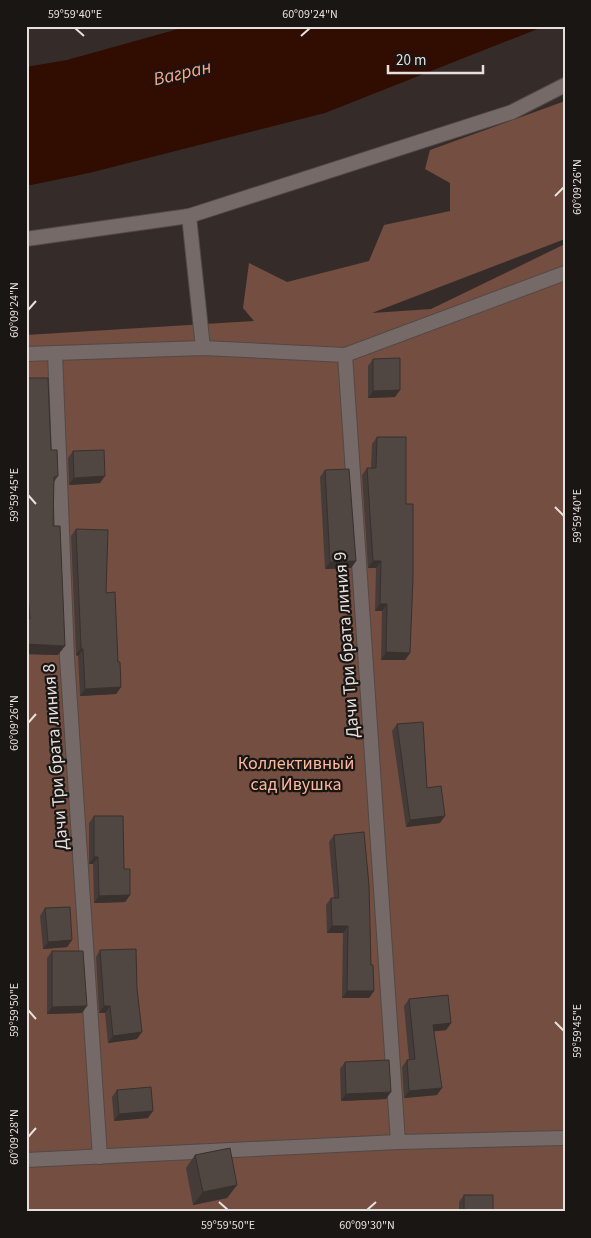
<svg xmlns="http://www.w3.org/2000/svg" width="591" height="1238" font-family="'Source Sans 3',sans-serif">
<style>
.green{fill:#744e40}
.water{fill:#300c01}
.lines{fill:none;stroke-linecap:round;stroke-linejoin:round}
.service-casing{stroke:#514946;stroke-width:16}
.minor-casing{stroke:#514946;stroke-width:16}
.service{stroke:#756a67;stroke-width:14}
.minor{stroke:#756a67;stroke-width:14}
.wall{fill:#453c39}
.shaded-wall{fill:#38312e}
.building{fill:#504642;stroke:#38312e}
.ticks{fill:none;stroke:#e6e0dd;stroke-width:2}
.labels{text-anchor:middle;stroke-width:4.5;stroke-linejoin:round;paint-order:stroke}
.street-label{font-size:18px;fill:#e6e0dd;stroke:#1a1614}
.park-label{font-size:18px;fill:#fcb89e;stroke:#1a1614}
.water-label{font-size:19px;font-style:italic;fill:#fca888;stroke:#1a1614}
.neatline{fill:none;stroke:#e6e0dd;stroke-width:2}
.ticks-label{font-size:12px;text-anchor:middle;fill:#e6e0dd}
</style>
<rect width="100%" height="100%" fill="#352c29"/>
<!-- green -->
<path class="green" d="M565 101V239L372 313 431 309 565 244V1212H26V335L254 321 243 308 249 263 287 282 369 261 384 225 450 211V183L425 169 430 150Z"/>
<!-- water -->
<path class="water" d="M189 26H545L325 113 89 173 26 186V67L67 60Z"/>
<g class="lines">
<!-- service casing -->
<g class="service-casing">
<g id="service">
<path d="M55 353 67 658 100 1157"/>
<path d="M345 355 398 1142"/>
</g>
</g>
<!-- minor casing -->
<g class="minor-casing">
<g id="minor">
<path d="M189 216 203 348"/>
<path d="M26 239 189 216 512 112 565 85"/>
<path d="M26 354 203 348 345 355 565 273"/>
<path d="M26 1160 398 1142 565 1138"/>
</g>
</g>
<!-- service -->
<use href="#service" class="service"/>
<!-- minor -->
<use href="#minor" class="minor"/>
</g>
<!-- wall -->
<g class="wall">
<path d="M373 359 395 397 368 398V366Z"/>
<path d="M27 378 51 450 58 476 54 482 53 526 58 655 26 654V380Z"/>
<path d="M377 437 406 504 410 653 405 660H381L382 611H375L376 568H368L362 475 367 468H371L372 444Z"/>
<path d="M73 451 100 483 69 485 68 458Z"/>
<path d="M325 470 356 561 351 568 325 569 320 477Z"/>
<path d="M76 529 106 593 118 662 121 687 116 694 80 696 78 656 76 655 71 536Z"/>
<path d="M397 724 427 788 440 823 406 827 392 731Z"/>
<path d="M94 816 124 869 130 895 125 902 94 903 93 864H89V823Z"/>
<path d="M334 835 371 965 374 991 369 998H342L343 933H327L326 905 331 898H334L329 842Z"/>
<path d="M45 908 72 940 67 947 43 949 40 916Z"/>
<path d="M100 950 137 1039 108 1043 105 1013H99L96 957Z"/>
<path d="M52 951 82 1013 47 1014V958Z"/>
<path d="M409 999 451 1023 446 1030 434 1031 437 1095 404 1098 402 1067 407 1060H409L404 1006Z"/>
<path d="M345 1062 386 1099 341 1101 340 1069Z"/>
<path d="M117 1090 148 1118 114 1121 112 1097Z"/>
<path d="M195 1155 237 1185 227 1198 193 1205 186 1168Z"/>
<path d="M464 1195 493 1212H459V1202Z"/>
</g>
<!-- shaded-wall -->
<g class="shaded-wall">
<path d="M400 390 395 397 368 398 373 391Z"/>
<path d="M105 476 100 483 69 485 74 478Z"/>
<path d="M356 561 351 568 325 569 330 562Z"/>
<path d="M373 561H381L376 568H368Z"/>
<path d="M380 604H387L382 611H375Z"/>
<path d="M26 644 65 646 58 655 26 654Z"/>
<path d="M81 648 83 649 78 656 76 655Z"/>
<path d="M386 652 410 653 405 660H381Z"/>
<path d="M121 687 116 694 80 696 85 689Z"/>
<path d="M445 816 440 823 406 827 410 820Z"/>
<path d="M94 857H98L93 864H89Z"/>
<path d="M130 895 125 902 94 903 99 896Z"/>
<path d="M332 926H348L343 933H327Z"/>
<path d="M72 940 67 947 43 949 48 942Z"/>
<path d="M347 991H374L369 998H342Z"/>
<path d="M87 1006 82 1013 47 1014 52 1007Z"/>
<path d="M104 1006H110L105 1013H99Z"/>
<path d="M451 1023 446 1030 428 1032 433 1025Z"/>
<path d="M142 1032 137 1039 108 1043 113 1036Z"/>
<path d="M442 1088 437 1095 404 1098 409 1091Z"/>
<path d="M391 1092 386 1099 341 1101 346 1094Z"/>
<path d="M153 1111 148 1118 114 1121 119 1114Z"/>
<path d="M237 1185 227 1198 193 1205 203 1192Z"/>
</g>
<!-- building -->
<g class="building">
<path d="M400 358V390L373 391V359Z"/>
<path d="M27 378H48L51 450H57L58 476 54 477 53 526H60L65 646 26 644V619H30L26 572Z"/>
<path d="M377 437H406V504H413V579L410 653 386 652 387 604H380L381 561H373L367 468H376Z"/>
<path d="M104 450 105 476 74 478 73 451Z"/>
<path d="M349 469 356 561 330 562 325 470Z"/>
<path d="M76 529 108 530 106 593 115 592 118 662H120L121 687 85 689 83 649 81 648Z"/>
<path d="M423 722 427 788 441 786 445 816 410 820 397 724Z"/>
<path d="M94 816H123L124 869H130V895L99 896 98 857H94Z"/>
<path d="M364 832 369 885 371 965H373L374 991H347L348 926H332L331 898H339L334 835Z"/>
<path d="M70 907 72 940 48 942 45 908Z"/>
<path d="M136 949 137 989 142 1032 113 1036 110 1006H104L100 950Z"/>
<path d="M52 951H83L87 1006 52 1007Z"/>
<path d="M448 995 451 1023 433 1025 442 1088 409 1091 407 1060 415 1059 409 999Z"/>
<path d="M389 1060 391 1092 346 1094 345 1062Z"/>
<path d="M151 1087 153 1111 119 1114 117 1090Z"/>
<path d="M230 1148 237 1185 203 1192 195 1155Z"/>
<rect x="464" y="1195" width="29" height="17"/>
</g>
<!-- ticks -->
<path class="ticks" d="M75 28 84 36M301 36 310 28M555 196 564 187M28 310 36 301M28 495 36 504M555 507 564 516M28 723 36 714M28 1010 36 1019M555 1022 564 1031M28 1137 36 1128M219 1202 228 1210M367 1210 376 1202"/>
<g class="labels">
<!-- street labels -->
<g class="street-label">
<text transform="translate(346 645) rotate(-94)" y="6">Дачи Три брата линия 9</text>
<text transform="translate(55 757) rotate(-94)" y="6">Дачи Три брата линия 8</text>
</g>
<!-- park labels -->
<g class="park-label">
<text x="296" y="769">Коллективный<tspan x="296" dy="21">сад Ивушка</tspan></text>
</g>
<!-- water labels -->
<g class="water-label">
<text transform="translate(182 72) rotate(-13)" y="7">Вагран</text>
</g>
</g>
<!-- border -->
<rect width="591" height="1238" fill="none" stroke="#1a1614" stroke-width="55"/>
<!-- scale -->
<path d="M388 65v8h95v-8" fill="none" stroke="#e6e0dd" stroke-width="2.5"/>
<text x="396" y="65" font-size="15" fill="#e6e0dd" stroke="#1a1614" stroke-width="4" paint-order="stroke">20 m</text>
<rect x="28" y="28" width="536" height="1182" class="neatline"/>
<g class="ticks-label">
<text x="75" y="18">59°59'40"E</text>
<text x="310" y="18">60°09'24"N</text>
<text transform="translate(577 187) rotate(-90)" y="4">60°09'26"N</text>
<text transform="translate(14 310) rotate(-90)" y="4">60°09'24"N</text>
<text transform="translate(14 495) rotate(-90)" y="4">59°59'45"E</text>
<text transform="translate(577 516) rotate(-90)" y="4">59°59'40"E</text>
<text transform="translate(14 723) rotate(-90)" y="4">60°09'26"N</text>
<text transform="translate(14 1010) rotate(-90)" y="4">59°59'50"E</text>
<text transform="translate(577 1031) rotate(-90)" y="4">59°59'45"E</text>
<text transform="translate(14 1137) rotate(-90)" y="4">60°09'28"N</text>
<text x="228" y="1229">59°59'50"E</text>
<text x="367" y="1229">60°09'30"N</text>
</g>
</svg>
